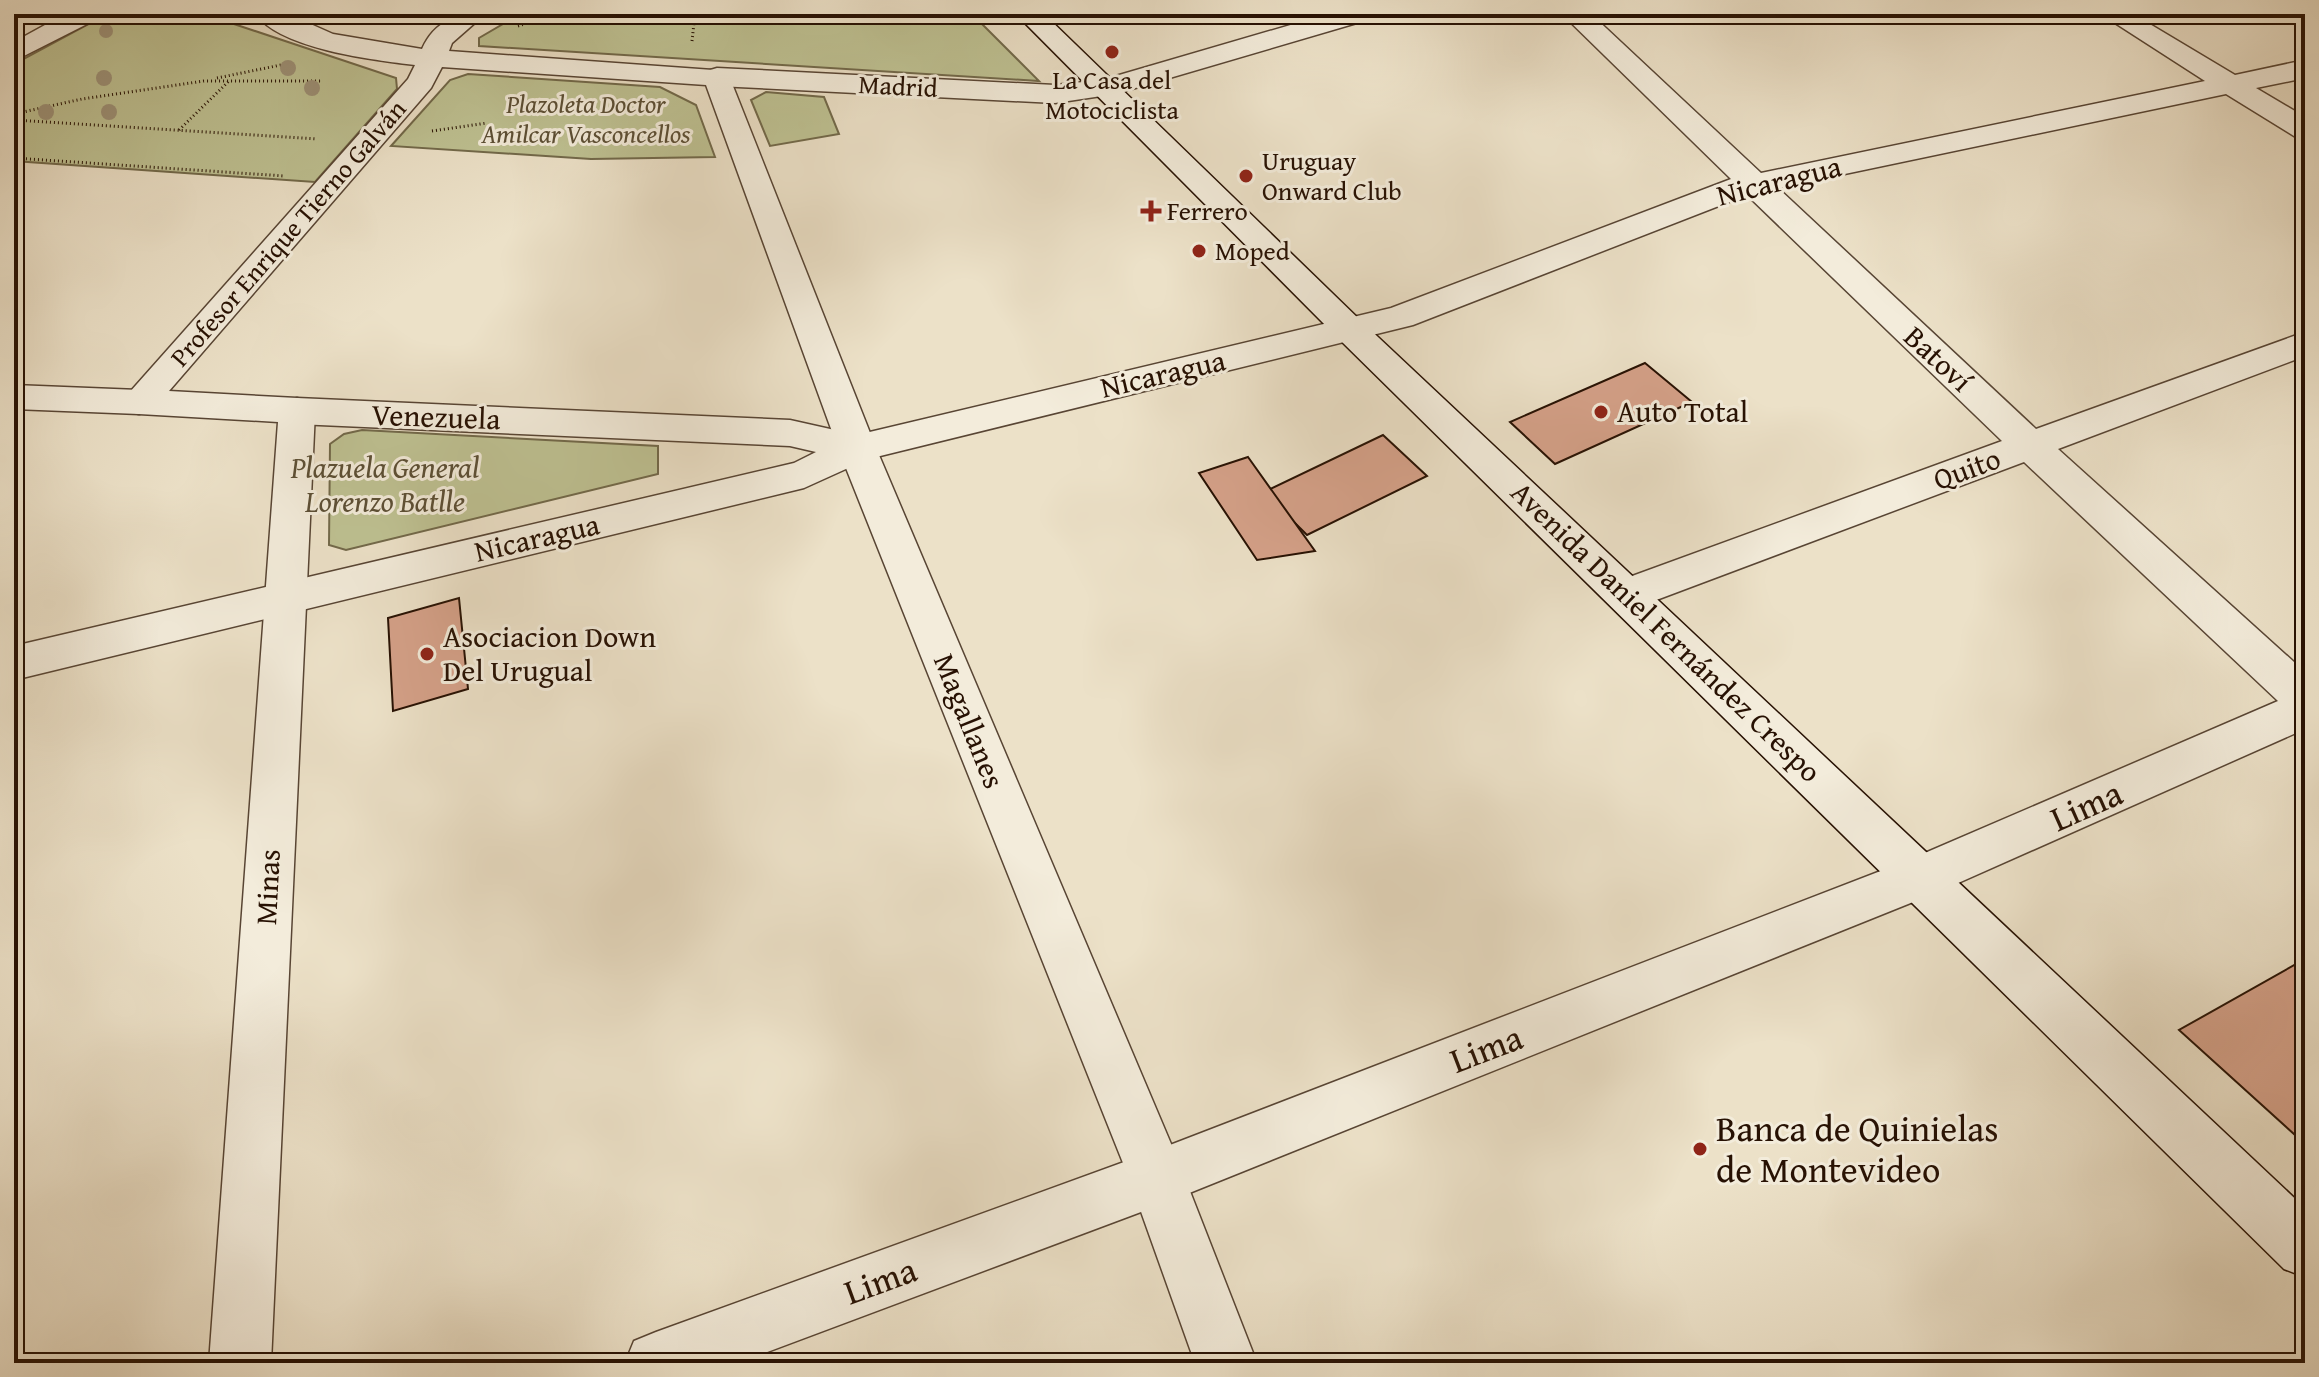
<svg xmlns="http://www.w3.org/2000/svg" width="2319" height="1377" font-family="'Gentium Book Plus',serif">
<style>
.green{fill:#bec192;stroke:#72694a;stroke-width:2}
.building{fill:#d5a189;stroke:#271103;stroke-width:2}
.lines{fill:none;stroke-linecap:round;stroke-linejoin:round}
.minor-casing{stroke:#584534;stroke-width:3}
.tertiary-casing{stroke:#584534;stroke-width:3}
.secondary-casing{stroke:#271103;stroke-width:3}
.path{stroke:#271103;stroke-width:3;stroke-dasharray:1 3;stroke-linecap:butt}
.minor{fill:#f3ecdb;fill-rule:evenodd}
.tertiary{fill:#f3ecdb;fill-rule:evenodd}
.secondary{fill:#f3ecdb;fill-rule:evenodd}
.tree{fill:#9d9177}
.poi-dot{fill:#8f2418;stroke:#f3ecdb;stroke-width:3}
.labels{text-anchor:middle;stroke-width:6;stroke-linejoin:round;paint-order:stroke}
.far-poi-label{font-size:26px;fill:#271103;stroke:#f3ecdb;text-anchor:start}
.far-street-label{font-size:26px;fill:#271103;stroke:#f3ecdb}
.far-park-label{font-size:26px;font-style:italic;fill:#5c4f35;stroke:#f3ecdb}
.street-label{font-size:30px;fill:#271103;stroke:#f3ecdb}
.poi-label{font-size:30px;fill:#271103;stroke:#f3ecdb;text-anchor:start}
.park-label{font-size:30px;font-style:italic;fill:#5c4f35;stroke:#f3ecdb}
.near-street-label{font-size:36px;fill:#271103;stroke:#f3ecdb}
.near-poi-label{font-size:36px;fill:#271103;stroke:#f3ecdb;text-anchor:start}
</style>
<rect width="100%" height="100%" fill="#ece1c8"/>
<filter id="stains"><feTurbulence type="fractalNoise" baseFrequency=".0025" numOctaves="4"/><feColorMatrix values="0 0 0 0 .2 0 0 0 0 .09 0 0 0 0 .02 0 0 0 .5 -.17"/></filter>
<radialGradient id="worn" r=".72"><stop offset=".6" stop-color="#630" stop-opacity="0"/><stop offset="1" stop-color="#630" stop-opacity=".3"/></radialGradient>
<!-- green -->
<g class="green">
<path d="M107 14H204L396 78 397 89 315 182 14 161V64Z"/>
<path d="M520 14H972L1039 81 479 46V38Z"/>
<path d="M468 74 660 87 696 105 715 157 591 159 391 146 450 80Z"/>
<path d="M766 92 824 97 839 134 770 146 751 100Z"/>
<path d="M362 430 658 446V474L346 550 329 545 330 444 344 434Z"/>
</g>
<!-- building -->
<g class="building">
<path d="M1645 363 1692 402 1555 464 1510 422Z"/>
<path d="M1383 435 1427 476 1307 535 1264 492Z"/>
<path d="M1248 457 1315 551 1257 560 1199 473Z"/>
<path d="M459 598 468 689 393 711 388 618Z"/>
<path d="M2305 959V1144L2179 1030Z"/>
</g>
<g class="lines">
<!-- minor casing -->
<g class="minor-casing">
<g id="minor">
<path d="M1328 14H1370L1367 20 1115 94 1055 103 717 86 707 83 703 77 707 71 717 68 1055 85 1102 80Z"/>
<path d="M1562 14H1591L1761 173 2205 81 2101 14H2133L2235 75 2305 60V78L2256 88 2305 117V139L2294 136 2226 94 1778 188 2036 429 2305 332V356L2058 449 2305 672V729L1938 892 1157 1206 738 1363H625L634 1341 656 1332 1157 1150 1904 862 2278 701 2024 462 1643 605 1628 610 1613 605 1607 594 1613 583 2002 441 1747 195 1413 325 868 459 804 488 14 680V646L794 463 816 452 790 446 297 424 284 420 279 411 284 402 297 398 790 420 857 435 1391 308 1731 179Z"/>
<path d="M14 385 139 390 152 393 157 402 152 411 139 414 14 409Z"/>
</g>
</g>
<!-- tertiary casing -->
<g class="tertiary-casing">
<g id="tertiary">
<path d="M65 14H98L95 20 14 61V42Z"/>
<path d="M256 14H288L333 34 422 49C435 20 457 14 485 14L452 43 449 51 727 71 876 448 1177 1158 1257 1363H1195L1129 1178 838 448 706 85 442 67 431 88 169 391 297 398 310 402 315 411 271 1363H209L278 422 139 414 126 411 121 402 408 79 415 65C374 60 280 49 256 14Z"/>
</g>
</g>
<!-- secondary casing -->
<g class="secondary-casing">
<g id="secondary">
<path d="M278 14H386L383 20 373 22H291L281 20Z"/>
<path d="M1016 14H1044L1362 322 2305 1208V1277L2284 1269 1338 338Z"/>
</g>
</g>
<!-- path -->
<g class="path">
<path d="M518 26 555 14"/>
<path d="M692 41 695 14"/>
<path d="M217 78 281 65"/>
<path d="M532 113 563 106"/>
<path d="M14 114 82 99 204 81H322"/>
<path d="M14 120 317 139"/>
<path d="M179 130 229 81"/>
<path d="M432 131 487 123"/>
<path d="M14 158 284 176"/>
</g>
<!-- minor -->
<use href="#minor" class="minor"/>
<!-- tertiary -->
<use href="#tertiary" class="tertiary"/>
<!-- secondary -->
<use href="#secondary" class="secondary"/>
</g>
<!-- trees -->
<g class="tree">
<circle cx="106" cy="31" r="7"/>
<circle cx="288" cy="68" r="8"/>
<circle cx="104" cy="78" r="8"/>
<circle cx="312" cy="88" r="8"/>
<circle cx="46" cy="112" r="8"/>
<circle cx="109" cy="112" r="8"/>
</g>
<!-- markers -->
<g class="poi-dot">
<circle cx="1112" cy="52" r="8"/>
<circle cx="1246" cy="176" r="8"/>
<path d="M1147 199h8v8h8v8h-8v8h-8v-8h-8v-8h8z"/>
<circle cx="1199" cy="251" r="8"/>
<circle cx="1601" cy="412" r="8"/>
<circle cx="427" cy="654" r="8"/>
<circle cx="1700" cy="1149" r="8"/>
</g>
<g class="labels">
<!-- far-poi labels -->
<g class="far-poi-label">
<text x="1112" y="89" text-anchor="middle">La Casa del<tspan x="1112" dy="30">Motociclista</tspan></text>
<text x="1262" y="170">Uruguay<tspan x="1262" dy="30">Onward Club</tspan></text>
<text x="1167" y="220">Ferrero</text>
<text x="1215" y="260">Moped</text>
</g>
<!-- far-street labels -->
<g class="far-street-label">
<text transform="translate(898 86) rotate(3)" y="9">Madrid</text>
<text transform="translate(288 233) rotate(-49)" y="9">Profesor Enrique Tierno Galván</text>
</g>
<!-- far-park labels -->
<g class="far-park-label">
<text x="586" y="113">Plazoleta Doctor<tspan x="586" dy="30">Amilcar Vasconcellos</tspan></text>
</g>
<!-- street labels -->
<g class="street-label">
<text transform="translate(1779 181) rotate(-14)" y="10">Nicaragua</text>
<text transform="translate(1938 359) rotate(43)" y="10">Batoví</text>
<text transform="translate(1163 374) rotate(-13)" y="10">Nicaragua</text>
<text transform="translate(436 417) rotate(2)" y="10">Venezuela</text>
<text transform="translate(1967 469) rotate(-20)" y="10">Quito</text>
<text transform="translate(537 538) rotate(-13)" y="10">Nicaragua</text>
<text transform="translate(1666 632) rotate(44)" y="10">Avenida Daniel Fernández Crespo</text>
<text transform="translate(969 721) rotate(68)" y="10">Magallanes</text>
<text transform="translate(268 887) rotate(-87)" y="10">Minas</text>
</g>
<!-- poi labels -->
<g class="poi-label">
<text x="1617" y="422">Auto Total</text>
<text x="443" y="647">Asociacion Down<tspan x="443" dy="34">Del Urugual</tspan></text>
</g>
<!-- park labels -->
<g class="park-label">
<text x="385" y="478">Plazuela General<tspan x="385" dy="34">Lorenzo Batlle</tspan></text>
</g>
<!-- near-street labels -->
<g class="near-street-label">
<text transform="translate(2086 805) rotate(-24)" y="13">Lima</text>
<text transform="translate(1486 1048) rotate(-21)" y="13">Lima</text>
<text transform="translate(880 1280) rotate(-20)" y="13">Lima</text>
</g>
<!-- near-poi labels -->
<g class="near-poi-label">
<text x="1716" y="1141">Banca de Quinielas<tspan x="1716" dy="41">de Montevideo</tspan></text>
</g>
</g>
<!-- margin -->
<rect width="2319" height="1377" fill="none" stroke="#ece1c8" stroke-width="48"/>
<rect x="16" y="16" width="2287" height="1345" fill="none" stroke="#271103" stroke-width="4"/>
<rect x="24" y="24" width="2271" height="1329" fill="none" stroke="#271103" stroke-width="2"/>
<rect width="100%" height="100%" filter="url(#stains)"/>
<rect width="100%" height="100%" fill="url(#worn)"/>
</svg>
